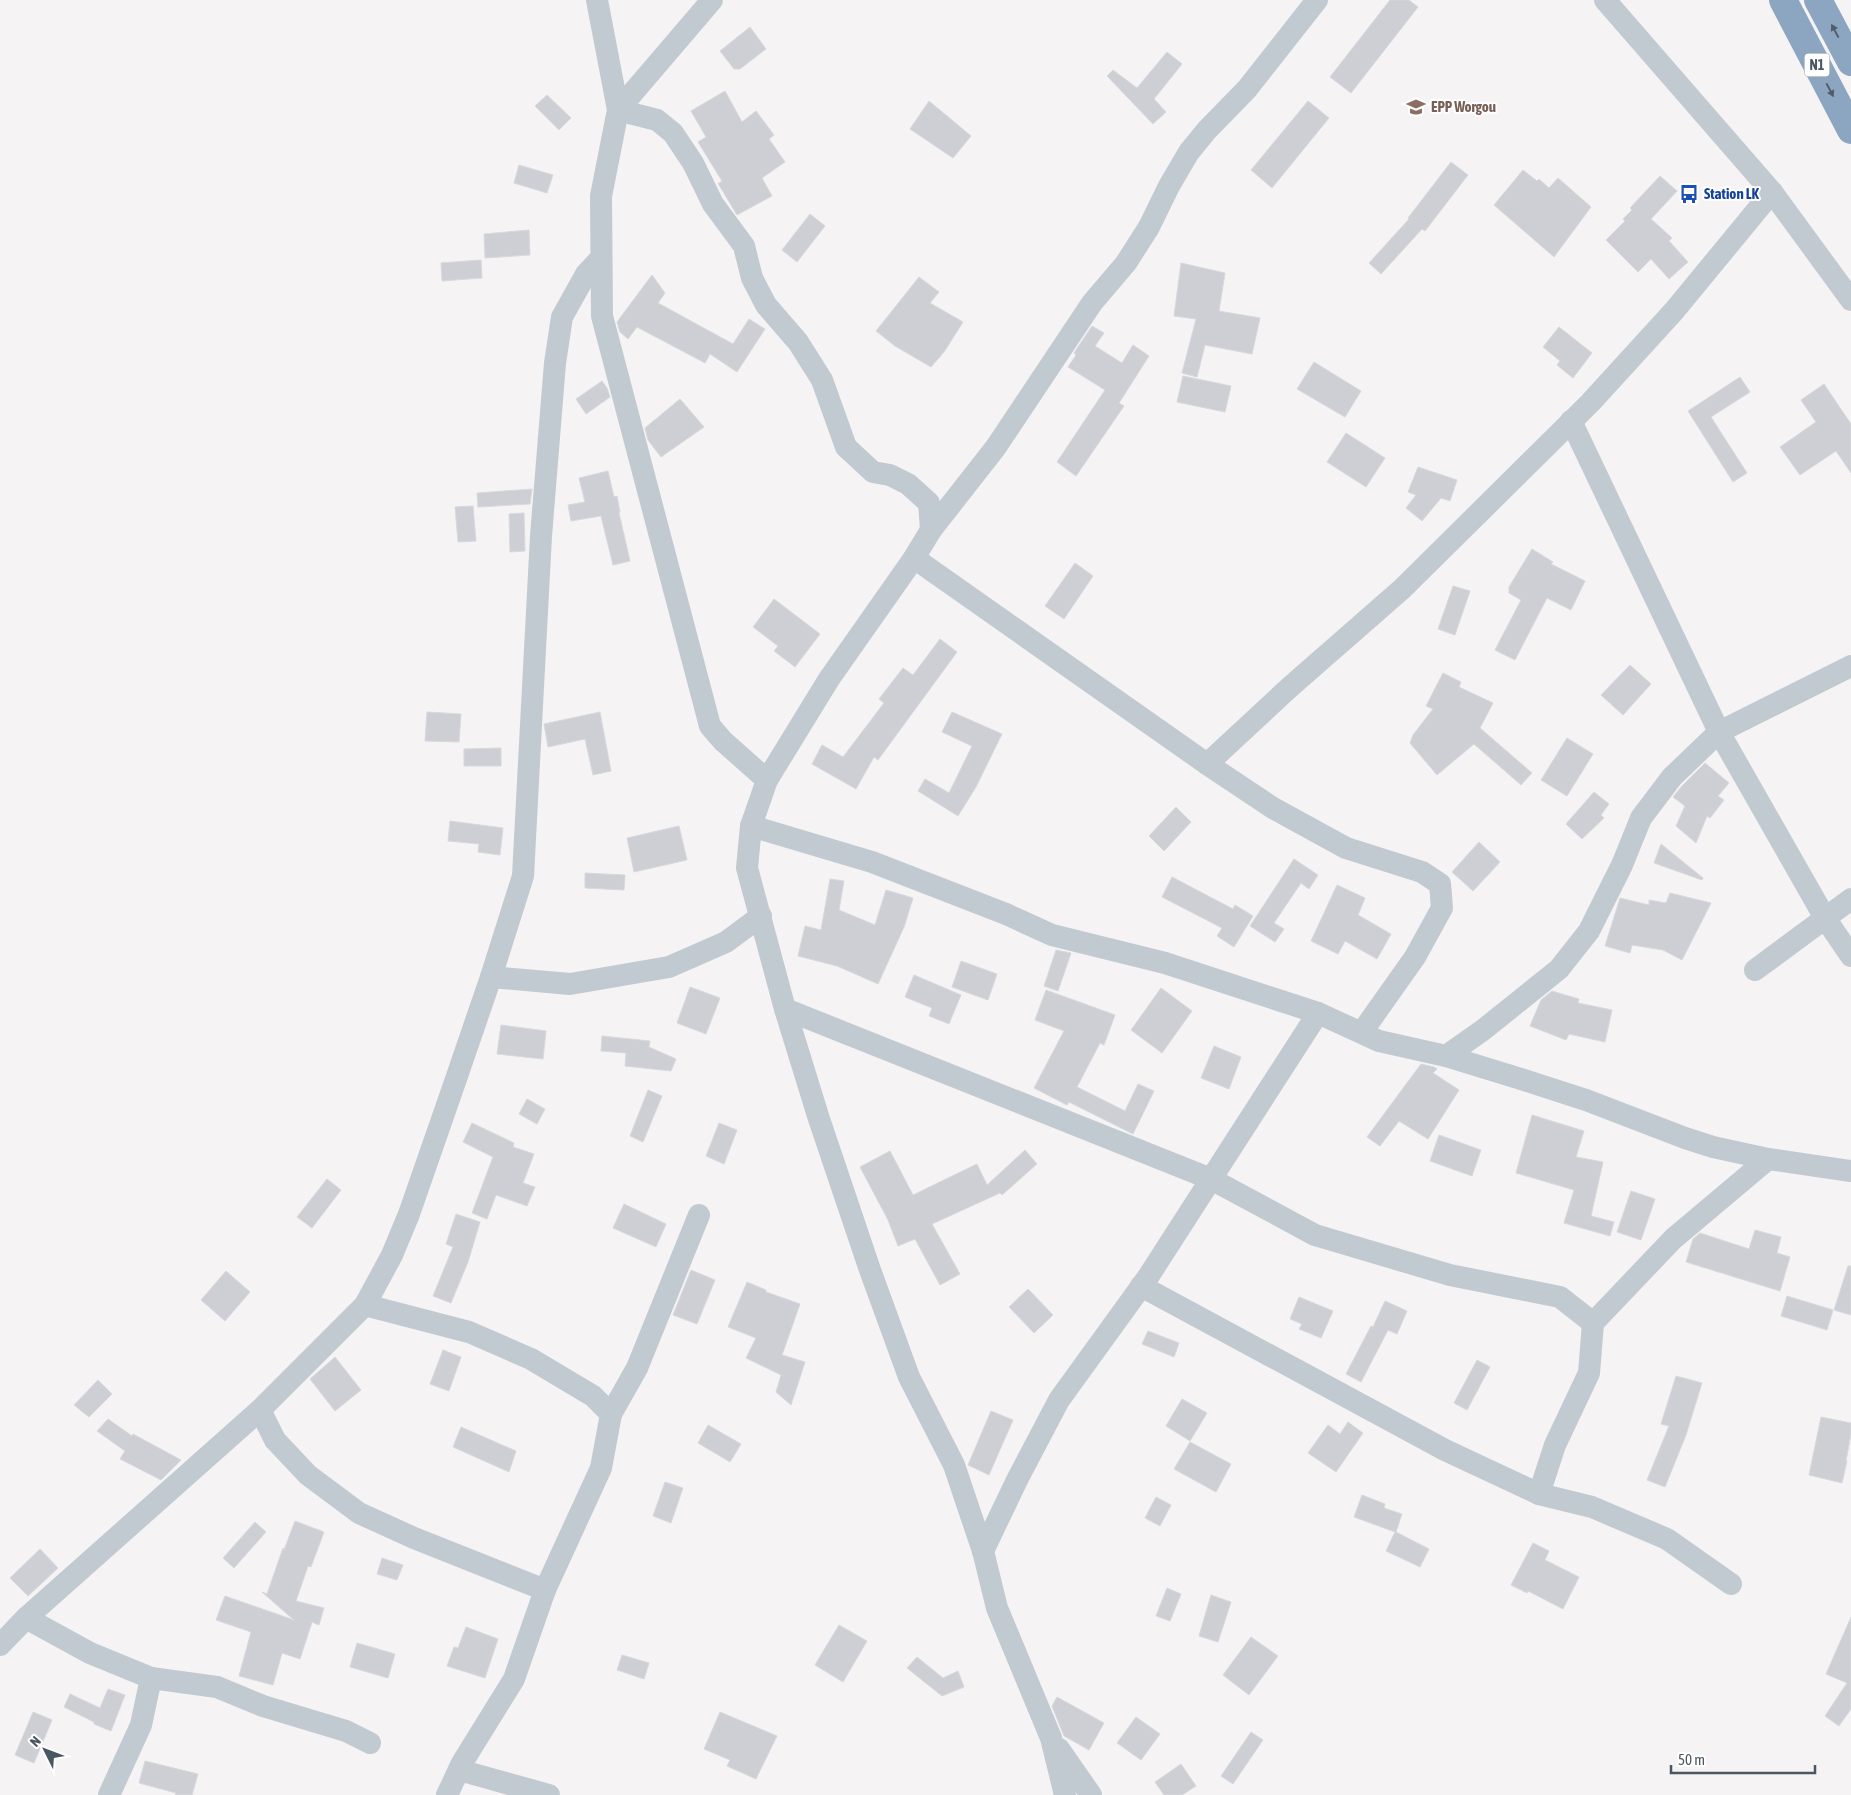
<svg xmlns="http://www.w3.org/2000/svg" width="1851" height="1795" font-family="'Asap Condensed',sans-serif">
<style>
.building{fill:#cdcfd5;stroke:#d7d9de}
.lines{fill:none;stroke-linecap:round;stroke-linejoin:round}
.minor{stroke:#c1cad1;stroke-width:22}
.highway{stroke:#8ca5c0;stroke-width:28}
.oneway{fill:#515e6a}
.labels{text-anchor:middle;stroke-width:4;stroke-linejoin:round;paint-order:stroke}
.shield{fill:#fff;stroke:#808990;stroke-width:1}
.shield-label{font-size:14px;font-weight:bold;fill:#4a5660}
.education-label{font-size:15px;font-weight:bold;fill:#785e54;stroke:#fff;text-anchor:start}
.transit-label{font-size:15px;font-weight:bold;fill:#164399;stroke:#fff;text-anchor:start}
</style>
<rect width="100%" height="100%" fill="#f5f3f3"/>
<!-- building -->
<g class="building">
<path d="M1390 0H1409L1418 7 1351 93 1330 77Z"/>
<path d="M750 27 766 49 740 69H734L720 51Z"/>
<path d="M1167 52 1182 64 1154 99 1166 112 1153 124 1107 76 1113 70 1137 88Z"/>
<path d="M725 91 742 122 756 111 774 135 769 139 785 162 762 178 772 196 737 215 719 185 718 184 722 181 698 142 706 137 691 111Z"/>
<path d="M547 95 571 118 559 130 535 106Z"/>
<path d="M929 101 971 136 953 158 910 129Z"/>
<path d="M1308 101 1329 118 1272 188 1251 170Z"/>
<path d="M1451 162 1468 175 1425 231 1422 229 1381 274 1369 263 1409 219 1408 218Z"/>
<path d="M519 165 553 175 547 193 514 183Z"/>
<path d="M1523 170 1537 181 1539 179 1549 188 1558 178 1591 207 1554 257 1494 205Z"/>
<path d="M1660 176 1677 191 1651 219 1672 238 1669 241 1688 262 1669 279 1651 259 1638 272 1606 240 1625 221 1623 219 1632 210 1630 208Z"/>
<path d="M810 214 825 226 797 262 782 250Z"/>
<path d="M529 230 530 255 485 258 484 234Z"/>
<path d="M481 260 482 278 442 281 441 263Z"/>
<path d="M1181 263 1225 273 1219 311 1260 318 1252 354 1205 345 1197 377 1182 373 1196 319 1174 316Z"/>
<path d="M652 275 665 293 658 303 733 344 749 319 765 329 737 372 710 354 705 363 637 327 628 339 620 332 617 322Z"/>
<path d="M919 277 939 292 930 303 963 322 944 352 931 367 895 346 876 331Z"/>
<path d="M1092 326 1104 333 1095 346 1122 363 1133 345 1149 356 1119 403 1124 406 1076 476 1057 462 1105 390 1068 367 1076 355 1074 353Z"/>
<path d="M1559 327 1592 353 1573 378 1557 365 1560 361 1543 347Z"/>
<path d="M1314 362 1361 391 1345 417 1297 389Z"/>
<path d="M1183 376 1231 386 1225 412 1177 402Z"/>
<path d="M1740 377 1750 392 1711 417 1747 473 1733 482 1688 411Z"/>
<path d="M602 381 607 388 610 397 586 414 576 399Z"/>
<path d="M1824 384 1851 424V473L1836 451 1800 475 1780 447 1816 422 1801 400Z"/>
<path d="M680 399 704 427 661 457 648 440 645 428Z"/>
<path d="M1346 433 1385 458 1366 487 1327 462Z"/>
<path d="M1418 467 1457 480 1450 501 1441 498 1422 521 1406 508 1416 495 1408 492Z"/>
<path d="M608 471 614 497 617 496 620 512 619 513 630 561 613 565 601 516 571 521 568 505 585 502 579 478Z"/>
<path d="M532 489 530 504 478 507 477 493Z"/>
<path d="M473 506 476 541 458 542 455 507Z"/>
<path d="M524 513 525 551 510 552 509 514Z"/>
<path d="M1532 549 1553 562 1551 564 1585 581 1571 610 1547 598 1515 660 1495 650 1521 600 1509 593V587Z"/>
<path d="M1075 563 1093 576 1064 619 1045 606Z"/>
<path d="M1453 586 1470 591 1455 635 1438 629Z"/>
<path d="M774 599 820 634 795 667 774 651 778 646 753 627Z"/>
<path d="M940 639 957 652 878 760 874 757 856 789 812 764 822 745 843 757 884 703 879 699 903 668 913 675Z"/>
<path d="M1630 665 1651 684 1623 715 1601 695Z"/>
<path d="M1443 673 1461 682 1459 687 1493 703 1480 728 1532 773 1521 785 1474 744 1437 775 1410 743 1413 735 1433 709 1426 706Z"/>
<path d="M427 712 461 714 459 742 425 741Z"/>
<path d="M600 712 611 771 593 775 585 739 548 747 544 724Z"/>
<path d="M952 712 1002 734 976 787 958 816 918 791 925 779 949 793 972 746 942 732Z"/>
<path d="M1567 738 1593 754 1567 796 1541 780Z"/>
<path d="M501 748V766H464V749Z"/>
<path d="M1705 763 1729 783 1718 796 1724 800 1710 818 1707 816 1696 843 1676 826 1685 806 1673 797 1682 786Z"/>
<path d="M1594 792 1609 804 1601 815 1604 818 1582 839 1566 824Z"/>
<path d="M1176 807 1191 822 1164 851 1149 836Z"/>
<path d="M450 821 503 828 500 855 478 852 479 844 448 841Z"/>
<path d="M679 826 687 860 634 872 627 838Z"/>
<path d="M1479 842 1500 862 1473 891 1452 872Z"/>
<path d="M1661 844 1703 878 1702 880 1654 863Z"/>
<path d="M1294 859 1318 875 1309 889 1301 883 1274 923 1284 929 1275 942 1250 926Z"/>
<path d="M585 873 625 875 624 890 585 888Z"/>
<path d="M1172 877 1233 909 1235 905 1253 916 1234 947 1217 936 1222 928 1162 897Z"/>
<path d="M830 879 844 881 839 910 875 925 886 890 913 898 904 927 878 984 837 966 798 956 805 926 821 930Z"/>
<path d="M1337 885 1365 898 1358 915 1391 934 1377 959 1345 941 1338 954 1311 941Z"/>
<path d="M1670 893 1711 903 1682 960 1663 950 1632 945 1630 953 1605 946 1620 898 1649 905V900L1666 903Z"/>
<path d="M1056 950 1071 953 1058 991 1044 986Z"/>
<path d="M961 961 997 974 988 1000 952 987Z"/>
<path d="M914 975 961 995 949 1024 929 1016 932 1008 905 997Z"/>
<path d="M690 987 720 998 706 1034 677 1023Z"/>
<path d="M1161 988 1192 1011 1162 1053 1131 1030Z"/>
<path d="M1046 990 1115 1015 1104 1045 1100 1043 1077 1087 1125 1111 1138 1084 1154 1091 1133 1134 1069 1102 1067 1105 1034 1088 1064 1031 1035 1020Z"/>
<path d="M1552 991 1579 999 1578 1003 1612 1010 1605 1042 1569 1034 1566 1040 1530 1026 1541 1000Z"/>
<path d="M501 1025 546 1031 543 1059 497 1054Z"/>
<path d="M602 1036 650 1041 649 1047 676 1059 671 1071 625 1066 626 1053 601 1051Z"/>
<path d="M1214 1046 1241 1057 1229 1089 1201 1078Z"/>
<path d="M1421 1064 1434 1067 1437 1069 1433 1073 1459 1090 1428 1139 1399 1121 1380 1146 1367 1137Z"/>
<path d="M648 1090 662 1096 643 1142 630 1136Z"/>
<path d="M527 1099 545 1109 537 1124 519 1114Z"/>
<path d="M1532 1115 1584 1131 1576 1157 1603 1162 1591 1216 1614 1222 1610 1236 1564 1223 1574 1190 1516 1173Z"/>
<path d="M472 1123 514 1143 513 1147 534 1154 523 1183 535 1187 527 1206 496 1195 487 1219 472 1213 493 1157 463 1142Z"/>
<path d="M719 1123 737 1130 724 1164 706 1156Z"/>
<path d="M1439 1135 1481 1150 1472 1176 1430 1161Z"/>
<path d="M1025 1150 1037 1164 1002 1195 1000 1193 932 1224 960 1274 940 1285 915 1239 898 1246 888 1220 860 1167 890 1151 913 1195 977 1164 987 1185Z"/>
<path d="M327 1179 341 1190 312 1228 297 1217Z"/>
<path d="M1631 1191 1655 1199 1641 1240 1617 1232Z"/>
<path d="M624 1204 666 1224 656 1247 613 1228Z"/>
<path d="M456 1214 480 1222 468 1262 451 1303 433 1296 453 1247 446 1244Z"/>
<path d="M1755 1230 1781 1237 1777 1253 1790 1257 1780 1291 1686 1262 1693 1239 1700 1233 1749 1249Z"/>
<path d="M1848 1266H1851V1315L1834 1310Z"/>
<path d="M691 1270 715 1280 697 1324 673 1315Z"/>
<path d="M226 1271 250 1292 225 1321 201 1300Z"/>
<path d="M747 1282 766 1290V1292L800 1304 782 1355 805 1362 791 1405 776 1392 781 1375 746 1358 756 1338 728 1327Z"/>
<path d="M1028 1289 1053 1315 1034 1333 1009 1307Z"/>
<path d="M1787 1296 1833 1310 1827 1330 1781 1316Z"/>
<path d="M1299 1297 1333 1311 1321 1338 1299 1329 1302 1324 1290 1319Z"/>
<path d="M1385 1301 1407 1311 1397 1334 1388 1330 1361 1382 1346 1374 1371 1326 1373 1327Z"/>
<path d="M1148 1331 1179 1343 1174 1357 1142 1344Z"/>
<path d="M443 1350 461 1357 449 1391 430 1384Z"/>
<path d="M335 1357 361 1390 335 1411 310 1379Z"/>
<path d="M1477 1360 1490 1367 1467 1410 1454 1403Z"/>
<path d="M1676 1376 1702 1383 1686 1435 1665 1487 1647 1480 1669 1426 1661 1424Z"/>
<path d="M98 1380 112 1394 89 1417 74 1405Z"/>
<path d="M1182 1399 1207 1413 1190 1441 1166 1426Z"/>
<path d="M991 1411 1013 1420 989 1475 968 1465Z"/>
<path d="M1821 1417 1851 1423V1434L1846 1461H1847L1842 1483 1809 1475Z"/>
<path d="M108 1419 132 1436 133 1434 181 1460 161 1480 120 1459 125 1451 97 1431Z"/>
<path d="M1348 1422 1363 1433 1336 1472 1308 1453 1328 1425 1340 1434Z"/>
<path d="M708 1425 741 1444 730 1462 698 1443Z"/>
<path d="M461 1427 516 1451 509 1472 453 1447Z"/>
<path d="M1190 1442 1231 1464 1216 1492 1174 1469Z"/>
<path d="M665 1482 683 1488 671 1523 653 1516Z"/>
<path d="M1362 1495 1385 1504 1384 1508 1402 1514 1396 1532 1429 1549 1420 1567 1386 1551 1395 1532 1354 1517Z"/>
<path d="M1156 1497 1171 1505 1160 1526 1145 1518Z"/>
<path d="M295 1521 324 1532 311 1567 308 1566 296 1601 324 1608 319 1625 312 1622 300 1659 282 1653 273 1685 239 1676 251 1632 216 1620 225 1596 294 1620 262 1592 267 1594 283 1548 284 1550Z"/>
<path d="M255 1522 266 1532 234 1568 223 1558Z"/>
<path d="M1533 1543 1549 1551 1545 1560 1579 1577 1563 1609 1528 1591 1527 1593 1511 1585Z"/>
<path d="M40 1549 58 1568 28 1596 10 1578Z"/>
<path d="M382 1558 403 1565 397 1580 377 1574Z"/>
<path d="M1167 1588 1181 1594 1170 1621 1156 1616Z"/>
<path d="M1211 1595 1231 1602 1218 1642 1199 1636Z"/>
<path d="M1851 1617V1709L1839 1726 1825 1716 1847 1683 1826 1674Z"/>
<path d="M839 1625 867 1641 843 1682 815 1665Z"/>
<path d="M466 1627 498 1639 485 1678 447 1666 454 1647 458 1648Z"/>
<path d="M1251 1637 1278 1656 1249 1695 1223 1675Z"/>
<path d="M357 1643 395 1654 388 1678 350 1667Z"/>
<path d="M622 1655 649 1663 644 1679 617 1670Z"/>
<path d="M917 1657 943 1678 958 1671 964 1687 942 1696 907 1668Z"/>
<path d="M108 1689 125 1695 111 1731 94 1724V1722L64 1707 70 1694 100 1708Z"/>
<path d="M1057 1697 1104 1723 1089 1750 1064 1736 1052 1706Z"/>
<path d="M33 1712 52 1720 34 1763 15 1755Z"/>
<path d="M720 1712 777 1736 756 1779 727 1766 730 1760 704 1749Z"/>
<path d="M1136 1717 1160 1734 1141 1760 1117 1743Z"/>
<path d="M1251 1732 1263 1740 1233 1784 1221 1776Z"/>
<path d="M145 1761 198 1774 192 1795H175L176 1793 139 1783Z"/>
<path d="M1181 1764 1196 1786 1182 1795H1164L1155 1782Z"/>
</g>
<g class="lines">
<!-- minor -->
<g class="minor">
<path d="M597 0 618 110 601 196 602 316 710 726 723 741 767 780 751 826 747 868 785 1009 819 1119 870 1270 909 1377 954 1465 983 1551 997 1608 1051 1738 1065 1795"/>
<path d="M712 0 618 110 657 120 673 133 693 163 713 204 744 246 752 278 766 305 798 342 822 380 846 447 873 472 890 475 908 484 929 503 931 530"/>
<path d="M1605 0 1772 192 1851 300"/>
<path d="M1571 421 1719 732 1825 918 1851 956"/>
<path d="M914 558 1207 764 1273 808 1346 848 1422 872 1440 884 1442 908 1415 957 1362 1032"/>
<path d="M1207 764 1290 687 1402 589 1590 403 1674 311 1772 192"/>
<path d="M767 780 829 679 914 558 931 530 996 447 1092 303 1126 263 1149 227 1169 186 1189 152 1207 130 1247 89 1317 0"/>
<path d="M751 826 872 862 1006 914 1052 935 1165 963 1318 1013 1379 1041 1446 1056 1521 1079 1586 1100 1685 1138 1713 1147 1768 1159 1851 1171"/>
<path d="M1755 970 1851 899"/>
<path d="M491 977 570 984 669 967 726 942 761 916"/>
<path d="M785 1009 1211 1179 1315 1235 1450 1275 1560 1297 1593 1323"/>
<path d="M1446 1056 1483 1030 1559 969 1589 931 1622 865 1641 818 1672 777 1719 732 1851 666"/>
<path d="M1141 1286 1445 1450 1539 1494 1592 1507 1667 1539 1731 1584"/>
<path d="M365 1305 469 1332 531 1359 593 1396 611 1414 601 1468 545 1590 514 1679 462 1763 447 1795"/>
<path d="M260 1410 275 1440 308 1475 359 1513 414 1538 545 1590"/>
<path d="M611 1414 637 1368 699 1215"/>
<path d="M1539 1494 1555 1445 1589 1373 1593 1323 1673 1239 1768 1159"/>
<path d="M983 1551 1017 1480 1059 1400 1148 1277 1318 1013"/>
<path d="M26 1618 90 1653 151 1678 217 1687 263 1706 346 1731 370 1743"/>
<path d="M0 1645 26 1618 260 1410 365 1305 392 1255 409 1214 456 1079 491 977 523 876 541 536 555 363 562 317 586 274 601 258"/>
<path d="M1059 1749 1091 1795"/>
<path d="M459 1770 549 1795"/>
<path d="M109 1795 141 1725 151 1678"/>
</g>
<!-- highway -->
<g class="highway">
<path d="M1783 0 1851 130"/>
<path d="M1818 0 1851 62"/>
</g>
</g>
<!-- one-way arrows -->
<defs><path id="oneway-solid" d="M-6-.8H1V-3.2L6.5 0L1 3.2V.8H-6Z" transform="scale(1.25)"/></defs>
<g class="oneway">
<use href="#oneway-solid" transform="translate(1835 31) rotate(-118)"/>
<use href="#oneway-solid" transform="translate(1830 90) rotate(62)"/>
</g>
<!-- icons -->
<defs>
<g id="school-bare" transform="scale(1.5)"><path d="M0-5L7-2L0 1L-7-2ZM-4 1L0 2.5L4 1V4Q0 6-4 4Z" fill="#8d6e63" stroke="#fff" stroke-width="2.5" paint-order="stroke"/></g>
<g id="bus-bare" transform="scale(1.5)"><path d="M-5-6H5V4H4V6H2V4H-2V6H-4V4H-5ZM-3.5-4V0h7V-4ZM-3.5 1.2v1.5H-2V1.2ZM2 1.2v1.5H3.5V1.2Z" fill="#1a4fb4" stroke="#fff" stroke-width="2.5" paint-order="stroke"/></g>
</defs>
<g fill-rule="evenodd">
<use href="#school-bare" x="1416" y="107"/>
<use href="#bus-bare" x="1689" y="194"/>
</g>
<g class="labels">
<!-- shield labels -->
<rect class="shield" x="1804.5" y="53.5" width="25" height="23" rx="4"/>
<g class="shield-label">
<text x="1817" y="70">N1</text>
</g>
<!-- education labels -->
<g class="education-label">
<text x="1431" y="112">EPP Worgou</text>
</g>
<!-- transit labels -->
<g class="transit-label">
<text x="1704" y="199">Station LK</text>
</g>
</g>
<!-- north arrow -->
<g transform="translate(45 1750) rotate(312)" stroke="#ffffff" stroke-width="4" paint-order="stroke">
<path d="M0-4L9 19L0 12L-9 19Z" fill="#4a5660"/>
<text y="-8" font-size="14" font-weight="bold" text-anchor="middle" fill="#4a5660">N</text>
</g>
<!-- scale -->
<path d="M1671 1765v8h144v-8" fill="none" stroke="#4a5660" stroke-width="2.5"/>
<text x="1678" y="1765" font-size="15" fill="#4a5660" stroke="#ffffff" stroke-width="4" paint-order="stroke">50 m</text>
</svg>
